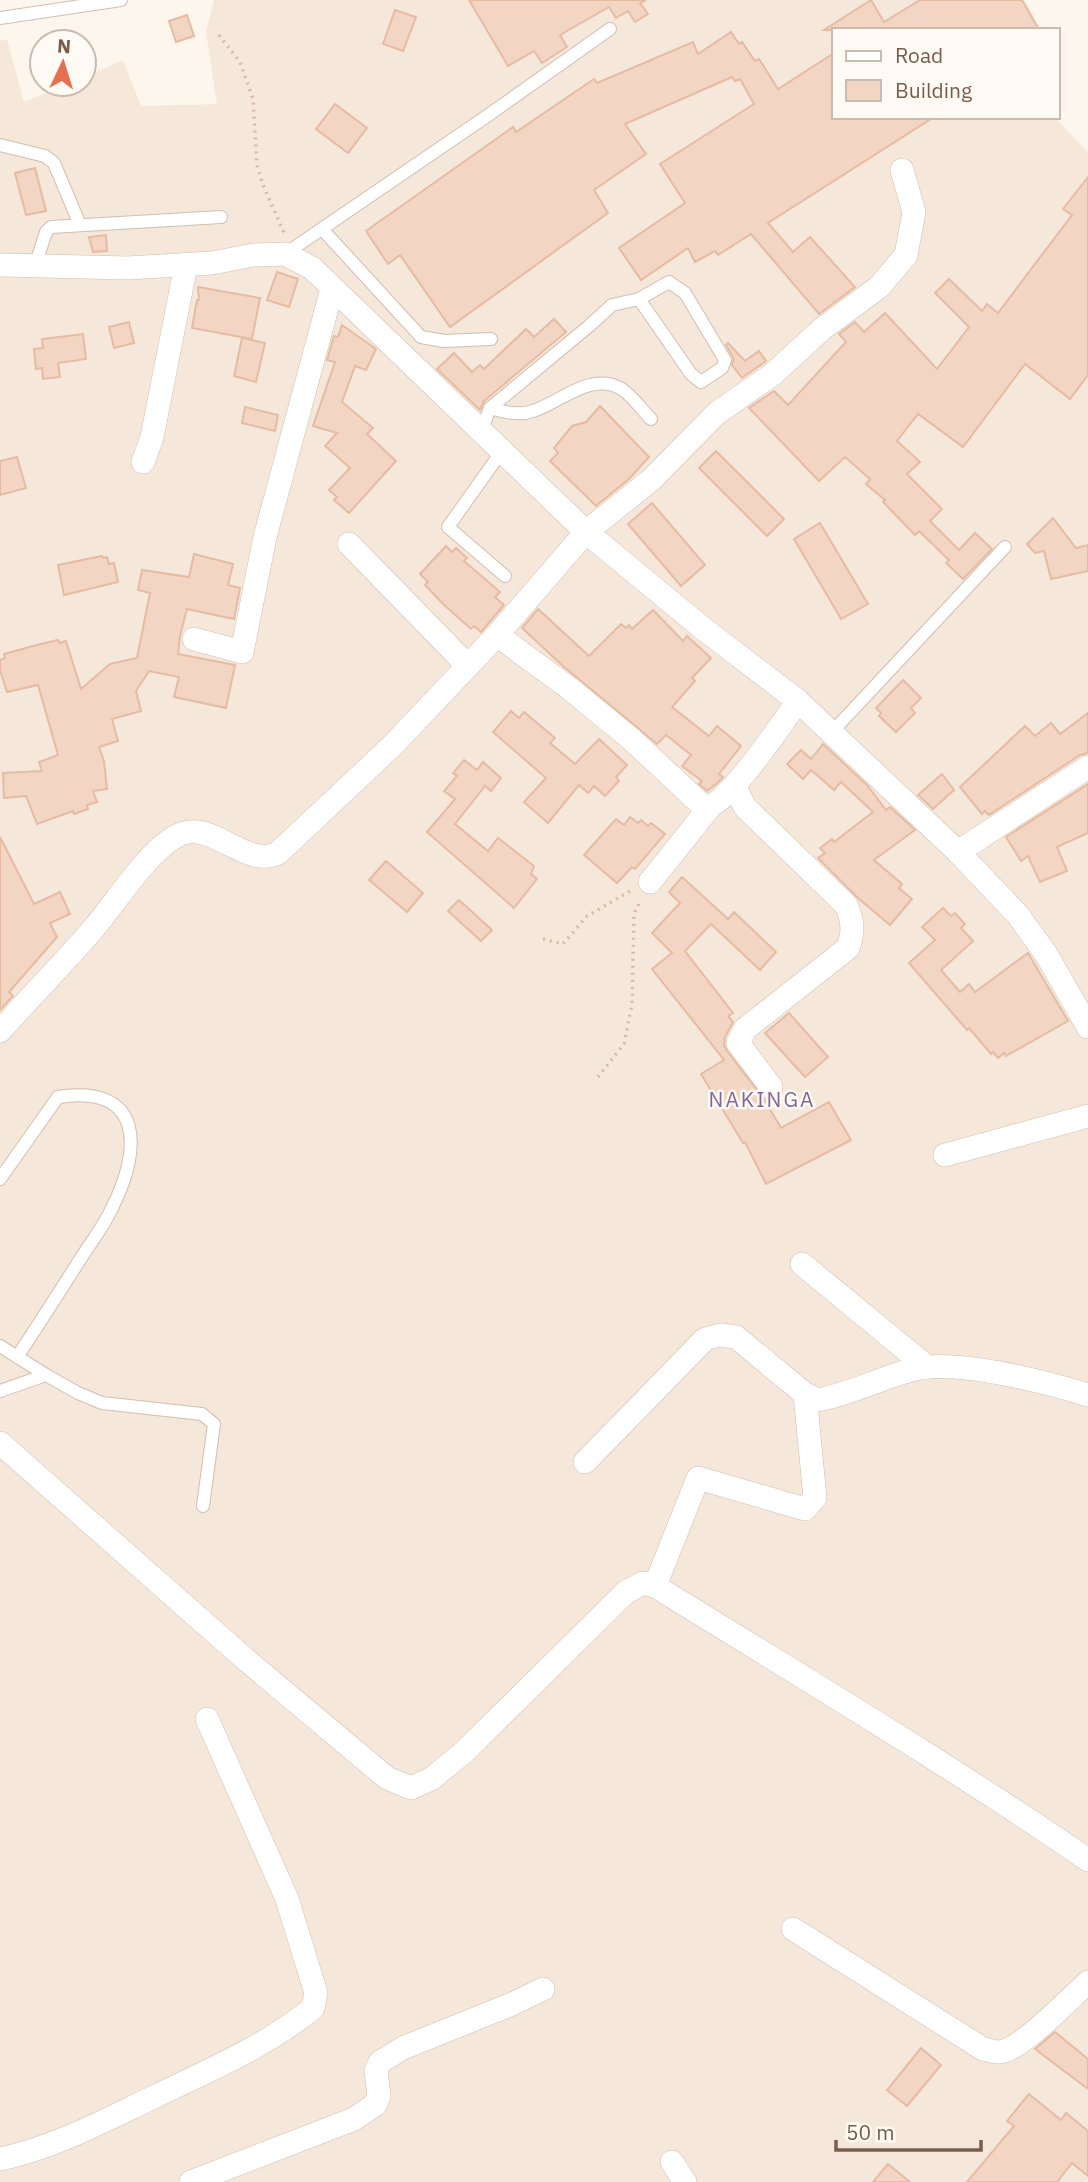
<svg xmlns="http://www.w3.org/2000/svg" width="1088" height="2182" font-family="'IBM Plex Sans',sans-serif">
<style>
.residential{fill:#f5e8da}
.building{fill:#f3d5c3;stroke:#e6bba3;stroke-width:2}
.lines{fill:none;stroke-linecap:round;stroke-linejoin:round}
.lane-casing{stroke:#d1beb0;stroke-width:14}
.street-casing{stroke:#d1beb0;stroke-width:24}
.path{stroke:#d9b8a5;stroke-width:3.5;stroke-dasharray:2 5;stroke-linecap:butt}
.lane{stroke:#fff;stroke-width:12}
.street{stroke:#fff;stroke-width:23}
.labels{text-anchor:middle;stroke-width:5;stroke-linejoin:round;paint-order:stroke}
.quarter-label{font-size:21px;letter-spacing:2px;fill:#846695;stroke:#fffaf3}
</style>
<rect width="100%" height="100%" fill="#fdf6ec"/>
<!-- residential -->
<path class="residential" d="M214 0H1024L1041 30H834V117H1054L1088 152V2182H0V41L7 39 24 102 67 84H84V77L123 60 141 106 217 104 206 32Z"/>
<!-- building -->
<g class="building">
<path d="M469 0H646L640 3 648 14 635 22 628 11 616 18 609 7 560 35 567 47 542 63 534 51 508 66Z"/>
<path d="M871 0 884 22 920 0H1022L1039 30H824Z"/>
<path d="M395 10 416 17 403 51 383 44Z"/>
<path d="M187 15 194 36 176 42 169 21Z"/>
<path d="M731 32 739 44 742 42 755 61 759 59 778 89 834 53V117H934L768 223 793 252 810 237 855 287 819 314 751 234 718 255 715 251 695 262 688 248 641 280 619 248 685 203 660 164 754 104 740 79 735 81 732 77 625 124 646 154 594 190 608 213 450 327 400 255 388 264 366 231 513 127 516 132 594 79 597 83 693 42 698 54Z"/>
<path d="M335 104 367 128 348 153 316 129Z"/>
<path d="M35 168 46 211 26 215 15 173Z"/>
<path d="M1088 177V375L1070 399 1025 364 963 447 918 414 897 441 920 462 907 474 942 509 930 521 959 550 975 533 992 549 963 579 946 563 949 560 919 531 915 535 883 502 885 500 866 484 870 479 845 457 819 481 749 408 774 391 788 405 846 342 839 334 855 322 864 332 885 313 937 369 969 327 935 293 949 279 982 311 987 304 998 313 1072 215 1063 209Z"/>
<path d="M106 235 107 251 93 252 89 237Z"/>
<path d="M277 272 298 279 289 307 267 300Z"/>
<path d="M198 287 260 298 252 339 192 328 197 300H199Z"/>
<path d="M554 319 566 332 484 401 480 410 437 369 454 353 472 372 480 365 484 369 526 329 534 337Z"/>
<path d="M129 322 134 343 114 348 109 327Z"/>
<path d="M342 325 376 349 366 370 355 366 342 402 373 428 367 434 396 461 349 513 334 500 337 497 329 490 350 468 325 446 337 433 313 426 335 362 327 360 334 336 338 337Z"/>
<path d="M83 334 86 359 58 363 60 377 43 379 42 368 36 369 34 349 43 348 42 339Z"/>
<path d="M242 338 265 343 256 382 234 376Z"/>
<path d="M728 343 745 361 759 351 766 361 742 378 732 365 734 359 726 345Z"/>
<path d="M600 406 649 457 629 479 596 506 550 461 558 453 554 448 572 426 586 422Z"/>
<path d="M245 407 278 415 275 431 242 423Z"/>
<path d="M716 451 784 519 767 536 699 468Z"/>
<path d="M17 457 26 488 0 495V461Z"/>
<path d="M652 503 705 565 681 586 628 524Z"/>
<path d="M1053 518 1076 548 1088 545V571L1051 579 1044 551 1035 553 1027 544Z"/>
<path d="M820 523 868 604 841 619 794 539Z"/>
<path d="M446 546 452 552 456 548 467 558 464 561 500 592 495 597 504 605 481 632 474 626 471 629 444 605 425 585 428 582 420 574Z"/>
<path d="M194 554 233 564 228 585 240 588 234 619 187 609 180 636 178 654 235 665 226 708 174 697 179 677 149 671 136 691 141 711 112 719 118 741 99 747 104 761 107 789 93 791 97 802 87 805 88 809 74 814 73 811 37 824 26 796 4 798 3 773 42 771 39 762 58 755 38 685 7 692 0 670V660L5 658 4 654 33 646 58 640 60 643 66 641 81 689 110 664 137 658 150 593 138 590 142 570 189 577Z"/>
<path d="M102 556 103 558 107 557 109 564 114 563 118 582 64 595 58 565Z"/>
<path d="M538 609 589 656 621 624 626 628 629 625 632 629 653 610 683 641 687 636 711 658 692 678 695 681 672 707 709 736 717 726 741 746 719 774 723 777 716 784 707 791 699 784 702 781 682 766 691 755 666 735 657 744 563 666 522 628Z"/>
<path d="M903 680 921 698 911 708 915 713 896 732 879 716 881 713 876 708Z"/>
<path d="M511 711 519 718 524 712 555 738 550 743 575 764 599 739 627 765 616 777 619 781 605 796 594 786 588 793 579 785 548 823 524 802 546 778 493 732Z"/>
<path d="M1088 713V753L1080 755 989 815 985 811 982 814 960 787 1025 726 1035 736 1051 723 1060 734Z"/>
<path d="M823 744 867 785 886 810 890 807 915 830 874 860 902 884 899 888 912 899 890 925 858 898 818 858 825 853 820 848 832 839 834 842 873 812 841 782 834 790 811 770 803 779 787 764 801 750 811 759Z"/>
<path d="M464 760 477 770 483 762 501 778 491 791 485 786 455 824 488 851 498 838 534 866 531 874 537 879 514 908 427 832 455 799 444 791 457 776 453 773Z"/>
<path d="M942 774 954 790 933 809 918 795Z"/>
<path d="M1088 784V833L1057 847 1067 871 1040 882 1028 856 1021 861 1006 837Z"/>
<path d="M630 817 638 823 641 820 648 826 651 823 665 834 635 869 632 867 617 883 584 855 616 819 624 825Z"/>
<path d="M0 837 34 904 60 892 70 914 50 923 57 937 9 992 13 996 0 1010Z"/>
<path d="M386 861 423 893 407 912 369 880Z"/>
<path d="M682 877 728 919 734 912 776 952 760 970 711 924 685 951 733 1013 728 1016 733 1022 725 1037 724 1045 727 1051 764 1099 781 1128 829 1102 851 1140 766 1184 745 1142 743 1143 701 1074 724 1060 652 969 672 953 652 933 680 903 669 892Z"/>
<path d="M459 900 492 930 481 941 448 911Z"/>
<path d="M943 908 951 916 955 913 965 924 961 928 973 941 941 970 960 992 969 984 975 992 1028 953 1068 1021 1006 1056 1004 1053 998 1058 993 1052 991 1054 969 1028 967 1030 909 963 935 940 922 927Z"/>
<path d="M789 1013 828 1057 805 1077 765 1033Z"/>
<path d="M1055 2032 1088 2059V2089L1035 2049Z"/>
<path d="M921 2048 941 2065 907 2106 887 2090Z"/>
<path d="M1029 2094 1061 2120 1066 2113 1088 2131V2176L1072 2163 1057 2182H967L1014 2126 1007 2121Z"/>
<path d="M888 2164 910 2182H873Z"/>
</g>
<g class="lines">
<!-- lane casing -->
<g class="lane-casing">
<g id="lane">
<path d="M0 18 121 0"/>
<path d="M0 145 45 156 54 163 80 225"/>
<path d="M322 229 421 337 444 341 491 339"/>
<path d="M285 254 487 116 610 29"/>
<path d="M35 266 46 232 51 227 221 217"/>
<path d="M490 408C504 412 519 416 533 411 561 402 590 372 620 388 631 394 641 409 651 419"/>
<path d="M481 432 490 408 589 326 612 305 639 299 669 282 685 293 725 360 722 368 701 382 691 374 639 299"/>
<path d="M502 451 448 527 505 576"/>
<path d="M832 732 1005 547"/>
<path d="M0 1179 58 1097C144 1084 142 1149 112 1208 104 1226 91 1242 81 1258 60 1291 39 1324 17 1357"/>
<path d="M0 1346 46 1375"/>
<path d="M0 1391 46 1375 78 1393 102 1403 202 1414 214 1424 203 1506"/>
</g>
</g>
<!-- street casing -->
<g class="street-casing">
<g id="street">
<path d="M0 265 128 268 212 263 253 255 285 254 312 268 586 532 705 630 798 701 958 852 1018 915 1046 954 1088 1027"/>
<path d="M143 462 152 437 186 265"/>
<path d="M349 544 468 666"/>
<path d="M497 635 569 688 630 738 704 807C725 810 784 720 798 701"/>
<path d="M194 639 242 652 265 537 332 289"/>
<path d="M734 786 745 807 846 905C853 920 854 932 848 948L745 1029 738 1043 771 1087"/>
<path d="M958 852 1088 767"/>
<path d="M650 882 709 808"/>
<path d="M0 1031C31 996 64 963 94 928 116 902 151 846 181 834 214 821 246 869 278 853L392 746 497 635 586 532 652 479 717 413 773 374 822 329 879 287 906 255 914 212 902 170"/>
<path d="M945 1155 1088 1116"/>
<path d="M802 1264 927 1367"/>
<path d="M0 1443 244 1658 387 1778 411 1788 431 1779 463 1753 626 1592 643 1583 655 1586C800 1676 947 1763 1088 1860"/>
<path d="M585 1462 705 1339 720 1335 736 1337 805 1394 818 1400C852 1394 882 1377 915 1369 957 1359 1046 1382 1088 1395"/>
<path d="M655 1586 698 1478 805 1509 815 1498 805 1394"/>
<path d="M793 1929 983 2049C989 2050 994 2052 1000 2052 1021 2050 1070 1998 1088 1982"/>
<path d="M0 2159C54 2148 105 2120 154 2097 209 2070 265 2047 313 2008L316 1993 287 1899 207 1719"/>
<path d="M672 2162 685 2182"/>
<path d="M191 2182 354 2119 376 2104 379 2096 376 2071 380 2062 403 2048 512 2004 543 1989"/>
</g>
</g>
<!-- path -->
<g class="path">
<path d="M219 35 240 62 253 99 257 165 263 185 285 235"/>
<path d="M543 939 563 944 587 916 632 890"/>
<path d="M598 1077 624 1044 632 1004 634 914 641 900"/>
</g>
<!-- lane -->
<use href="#lane" class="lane"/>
<!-- street -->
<use href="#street" class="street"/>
</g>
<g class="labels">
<!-- quarter labels -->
<g class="quarter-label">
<text x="762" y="1107">NAKINGA</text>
</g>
</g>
<!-- legend -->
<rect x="832" y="28" width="228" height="91" fill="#fffaf3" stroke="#cabbb1" stroke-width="2"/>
<rect x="846" y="51" width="35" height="10" fill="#ffffff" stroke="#cabbb1" stroke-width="2"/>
<text x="895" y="63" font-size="21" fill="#7a5c4d">Road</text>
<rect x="846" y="80" width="35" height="21" fill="#f3d5c3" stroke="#cabbb1" stroke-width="2"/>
<text x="895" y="98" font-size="21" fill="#7a5c4d">Building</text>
<!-- north arrow -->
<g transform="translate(63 63) rotate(4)"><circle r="33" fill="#fffaf3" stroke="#cabbb1" stroke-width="2"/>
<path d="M0-5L12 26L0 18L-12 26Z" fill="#e76f51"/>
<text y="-10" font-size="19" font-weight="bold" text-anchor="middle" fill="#7a5c4d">N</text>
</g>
<!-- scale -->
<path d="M836 2140v10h145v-10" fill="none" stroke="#7a5c4d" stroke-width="3.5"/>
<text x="846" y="2140" font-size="21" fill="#7a5c4d" stroke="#fffaf3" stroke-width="5" paint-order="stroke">50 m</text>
</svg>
